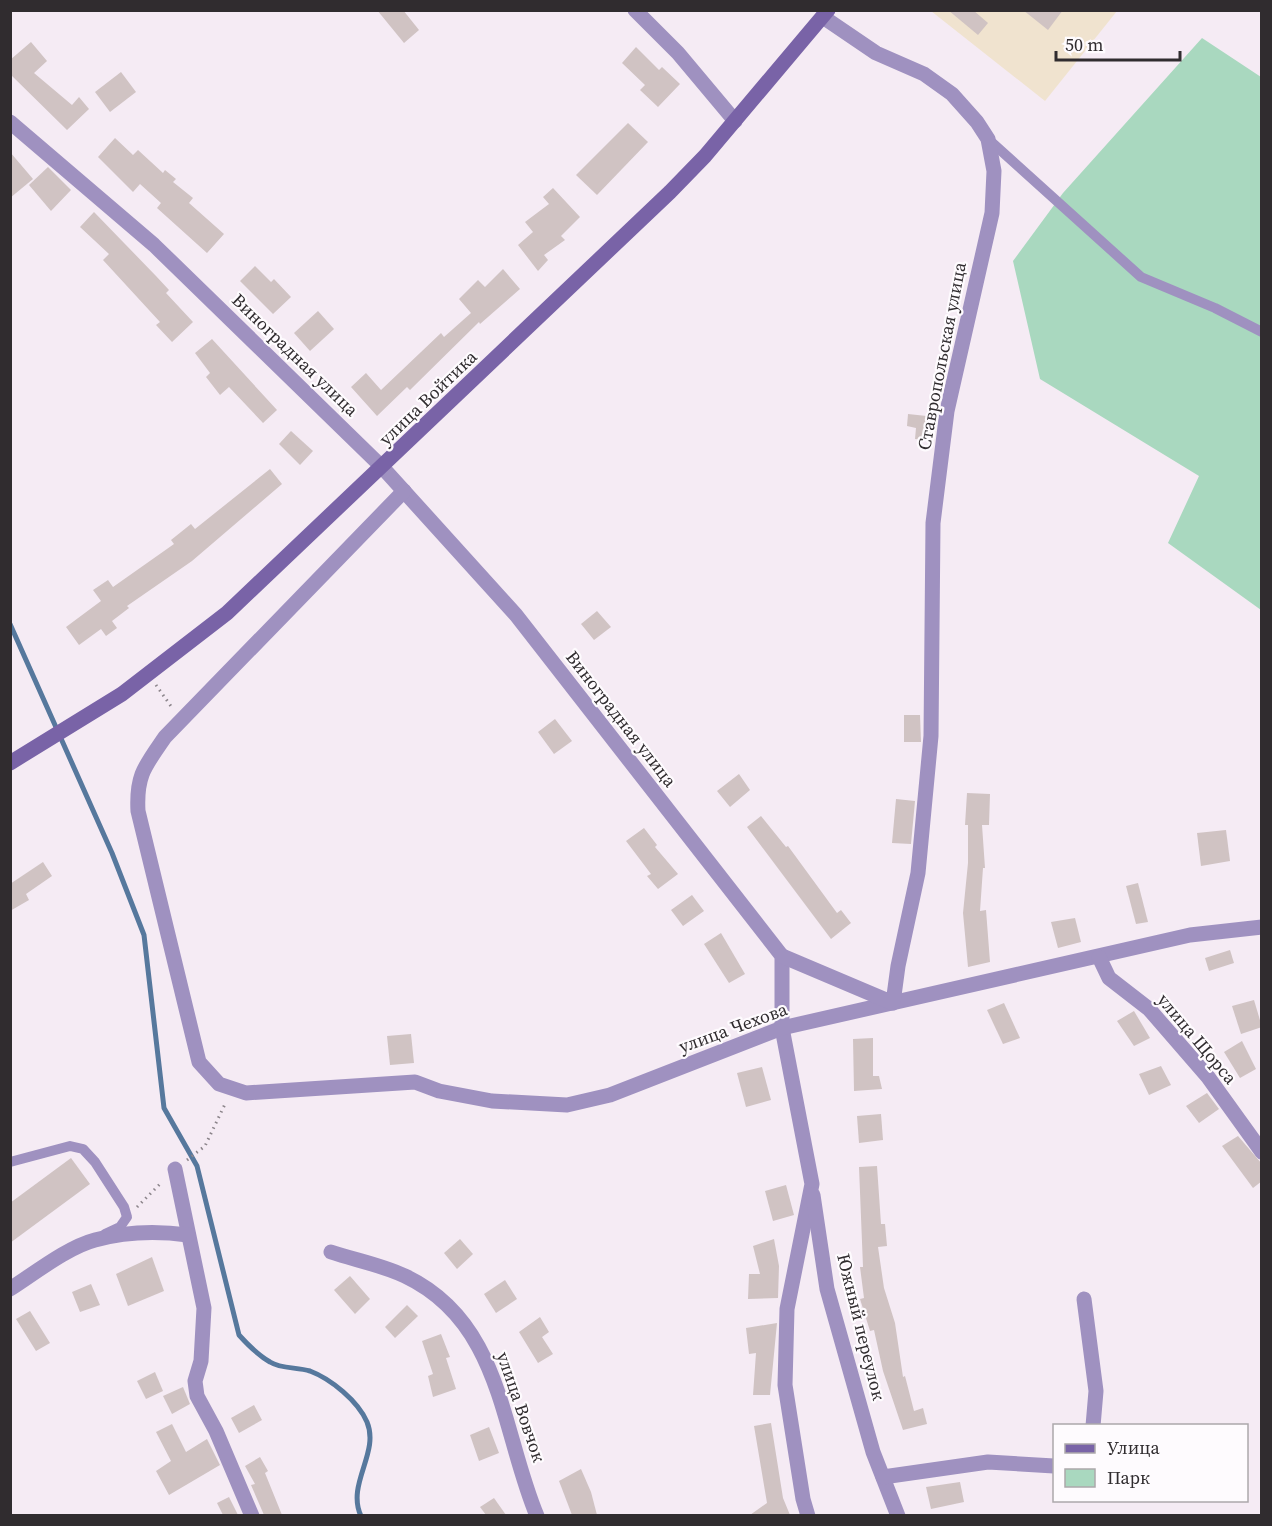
<svg xmlns="http://www.w3.org/2000/svg" width="1272" height="1526" font-family="'Source Serif 4',serif">
<style>
.industrial{fill:#f0e3cf}
.green{fill:#a9d8bf}
.lines{fill:none;stroke-linecap:round;stroke-linejoin:round}
.stream{stroke:#56789d;stroke-width:5}
.building{fill:#d0c3c3}
.path{stroke:#8b848a;stroke-width:3;stroke-dasharray:1.5 4.5;stroke-linecap:butt}
.service{stroke:#9f91c0;stroke-width:10}
.minor{stroke:#9f91c0;stroke-width:15}
.tertiary{stroke:#9f91c0;stroke-width:15}
.secondary{stroke:#7963a7;stroke-width:15}
.labels{text-anchor:middle;stroke-width:4.5;stroke-linejoin:round;paint-order:stroke}
.street-label{font-size:18px;fill:#302c2f;stroke:#fefbfe}
</style>
<rect width="100%" height="100%" fill="#f5ebf4"/>
<!-- industrial -->
<path class="industrial" d="M931 11H1117L1045 101Z"/>
<!-- green -->
<path class="green" d="M1202 38 1261 77V610L1168 543 1199 476 1040 379 1013 261 1063 193Z"/>
<g class="lines">
<!-- stream -->
<path class="stream" d="M10 624 112 853 144 935 164 1108 197 1166 239 1335C248 1345 258 1355 270 1362 281 1369 297 1367 310 1371 331 1379 358 1401 367 1422 380 1453 346 1484 361 1516"/>
</g>
<!-- building -->
<g class="building">
<path d="M377 10H403L419 30 404 43Z"/>
<path d="M948 10H973L988 23 978 35Z"/>
<path d="M1023 10H1063L1048 30Z"/>
<path d="M31 42 47 61 34 73 72 105 79 97 89 109 67 130 10 74V60Z"/>
<path d="M636 47 659 70 662 67 680 84 658 107 640 90 645 85 622 63Z"/>
<path d="M121 72 136 92 110 112 95 92Z"/>
<path d="M628 123 648 142 597 195 576 175Z"/>
<path d="M115 138 133 155 138 150 163 173 165 170 176 179 173 182 193 198 189 203 224 234 207 253 157 208 161 203 140 184 133 192 98 157Z"/>
<path d="M10 152 33 179 10 198Z"/>
<path d="M48 167 71 190 51 211 29 185Z"/>
<path d="M553 188 580 217 561 236 565 240 544 255 548 260 538 271 518 245 533 232 525 222 549 204 543 197Z"/>
<path d="M94 212 156 276 169 290 166 293 193 322 172 342 156 325 160 322 103 260 109 254 80 227Z"/>
<path d="M255 266 271 282 274 279 291 297 273 314 240 281Z"/>
<path d="M503 269 520 289 480 324 479 322 410 390 407 387 377 416 351 387 366 373 381 390 441 333 444 337 471 313 459 299 478 280 485 287Z"/>
<path d="M318 311 334 329 310 351 294 333Z"/>
<path d="M212 339 277 410 263 423 229 387 220 395 206 377 210 373 195 353Z"/>
<path d="M908 414 936 417 933 441 915 439 916 428 907 426Z"/>
<path d="M291 431 313 451 300 465 279 444Z"/>
<path d="M270 469 282 484 192 561 127 606 129 608 112 621 117 628 106 636 101 629 79 645 66 627 101 601 93 590 108 580 113 587 174 544 171 540 191 524 195 529Z"/>
<path d="M597 611 611 627 594 640 581 624Z"/>
<path d="M904 715H920L921 742H904Z"/>
<path d="M555 719 572 741 554 754 538 732Z"/>
<path d="M739 774 750 790 730 807 717 791Z"/>
<path d="M967 793 990 794 989 825H982L985 868H983L980 911 986 910 990 962 968 967 963 913 968 863V825H965Z"/>
<path d="M896 799 915 801 911 844 892 843Z"/>
<path d="M761 816 786 847 788 846 837 913 841 910 851 923 831 939 747 827Z"/>
<path d="M644 828 657 845 655 847 678 874 658 889 647 876 651 874 626 841Z"/>
<path d="M1226 830 1230 861 1201 866 1197 833Z"/>
<path d="M43 862 52 876 26 894 29 900 10 911V884Z"/>
<path d="M1138 883 1148 922 1136 924 1126 886Z"/>
<path d="M692 895 704 911 683 926 671 910Z"/>
<path d="M1075 918 1081 942 1058 948 1051 922Z"/>
<path d="M721 933 745 974 729 983 704 944Z"/>
<path d="M1230 950 1234 963 1209 971 1205 958Z"/>
<path d="M1254 1000 1262 1027 1241 1034 1232 1006Z"/>
<path d="M1004 1003 1020 1038 1003 1044 987 1010Z"/>
<path d="M1134 1011 1150 1038 1134 1046 1117 1021Z"/>
<path d="M411 1034 414 1063 390 1065 387 1036Z"/>
<path d="M873 1038V1076H879L882 1089 854 1091 853 1039Z"/>
<path d="M1242 1041 1256 1069 1240 1078 1224 1052Z"/>
<path d="M1161 1066 1171 1085 1149 1095 1139 1074Z"/>
<path d="M762 1067 771 1100 746 1107 737 1073Z"/>
<path d="M1207 1093 1219 1109 1199 1123 1186 1106Z"/>
<path d="M881 1114 883 1140 859 1143 857 1116Z"/>
<path d="M1238 1136 1262 1164V1181L1253 1188 1222 1146Z"/>
<path d="M71 1158 90 1184 10 1243V1203Z"/>
<path d="M877 1166 881 1224H885L887 1246 878 1247 884 1288 895 1323 903 1377 905 1376 914 1411 923 1408 927 1424 903 1430 883 1371 874 1330 870 1331 860 1299 864 1298 860 1267H863L859 1167Z"/>
<path d="M786 1185 794 1215 773 1221 765 1191Z"/>
<path d="M460 1239 473 1254 457 1269 444 1253Z"/>
<path d="M774 1239 779 1266 778 1298 748 1299 749 1274H760L753 1246Z"/>
<path d="M152 1257 164 1291 128 1306 116 1274Z"/>
<path d="M350 1276 370 1299 355 1314 334 1290Z"/>
<path d="M505 1280 517 1299 496 1313 484 1294Z"/>
<path d="M91 1284 100 1305 80 1312 72 1292Z"/>
<path d="M407 1305 418 1316 395 1338 385 1327Z"/>
<path d="M30 1311 50 1343 36 1351 16 1319Z"/>
<path d="M540 1317 549 1332 542 1337 553 1354 538 1363 519 1332Z"/>
<path d="M777 1323 770 1395H753L756 1353 749 1354 746 1328Z"/>
<path d="M441 1334 450 1357 446 1358 456 1389 433 1397 428 1376 433 1374 422 1341Z"/>
<path d="M155 1372 163 1391 146 1399 137 1381Z"/>
<path d="M183 1387 190 1404 172 1414 163 1396Z"/>
<path d="M254 1405 262 1420 239 1433 231 1418Z"/>
<path d="M771 1423 783 1498 790 1515H750L767 1503 754 1426Z"/>
<path d="M172 1424 186 1452 207 1439 220 1465 169 1495 156 1471 171 1461 156 1432Z"/>
<path d="M489 1427 499 1453 479 1461 470 1435Z"/>
<path d="M260 1457 268 1471 265 1473 282 1515H264L251 1485 255 1484 245 1466Z"/>
<path d="M581 1469 591 1492 597 1515H572L559 1481Z"/>
<path d="M960 1482 964 1502 931 1509 926 1487Z"/>
<path d="M229 1497 238 1515H223L217 1503Z"/>
<path d="M494 1498 506 1515H486L480 1507Z"/>
</g>
<g class="lines">
<!-- path -->
<g class="path">
<path d="M156 685 173 709"/>
<path d="M187 1160 205 1146 226 1102"/>
<path d="M137 1207 162 1182"/>
</g>
<!-- service -->
<g class="service">
<path d="M988 139 1141 277 1215 308 1262 332"/>
<path d="M10 1162 70 1146 83 1149 95 1162 124 1207 127 1217 120 1227 105 1234"/>
</g>
<!-- minor -->
<g class="minor">
<path d="M635 10 678 53 735 121"/>
<path d="M383 468 516 615 782 956V1028L812 1184 787 1309 785 1385 803 1499 808 1516"/>
<path d="M404 491 165 737C145 766 136 775 138 811L199 1062 219 1084 246 1093 415 1082 439 1091 492 1101 567 1105 610 1095 782 1028 1190 935 1262 927"/>
<path d="M782 956 893 1003 898 966 918 873 931 736 933 523 947 411 992 213 994 171 988 139 977 122 952 94 924 74 876 53 823 17"/>
<path d="M1099 957 1109 978 1149 1009 1208 1077 1262 1152"/>
<path d="M175 1169 204 1308 201 1361 195 1381 197 1396 216 1431 252 1516"/>
<path d="M813 1195 827 1289 873 1452 898 1516"/>
<path d="M331 1252C355 1260 382 1265 405 1276 502 1322 501 1430 537 1516"/>
<path d="M10 1289C35 1273 68 1247 95 1240 124 1232 158 1231 188 1235"/>
<path d="M1084 1299 1096 1391 1093 1426"/>
<path d="M883 1477 988 1462 1054 1466"/>
</g>
<!-- tertiary -->
<path class="tertiary" d="M10 122 154 245 383 468"/>
<!-- secondary -->
<path class="secondary" d="M10 763 122 694 227 613 670 192 705 156 828 10"/>
</g>
<g class="labels">
<!-- street labels -->
<g class="street-label">
<text transform="translate(295 355) rotate(44)" y="6">Виноградная улица</text>
<text transform="translate(942 356) rotate(-79)" y="6">Ставропольская улица</text>
<text transform="translate(428 398) rotate(-44)" y="6">улица Войтика</text>
<text transform="translate(621 719) rotate(52)" y="6">Виноградная улица</text>
<text transform="translate(733 1028) rotate(-20)" y="6">улица Чехова</text>
<text transform="translate(1197 1039) rotate(50)" y="6">улица Щорса</text>
<text transform="translate(861 1327) rotate(76)" y="6">Южный переулок</text>
<text transform="translate(521 1407) rotate(71)" y="6">улица Вовчок</text>
</g>
</g>
<!-- border -->
<rect width="1272" height="1526" fill="none" stroke="#302c2f" stroke-width="24"/>
<!-- legend -->
<rect x="1053" y="1424" width="195" height="78" fill="#fefbfe" stroke="#aca8ab" stroke-width="1.5"/>
<rect x="1065" y="1444" width="30" height="9" fill="#7963a7" stroke="#aca8ab" stroke-width="1.5"/>
<text x="1107" y="1454" font-size="18" fill="#302c2f">Улица</text>
<rect x="1065" y="1469" width="30" height="18" fill="#a9d8bf" stroke="#aca8ab" stroke-width="1.5"/>
<text x="1107" y="1484" font-size="18" fill="#302c2f">Парк</text>
<!-- scale -->
<path d="M1056 51v9h124v-9" fill="none" stroke="#302c2f" stroke-width="3"/>
<text x="1065" y="51" font-size="18" fill="#302c2f" stroke="#fefbfe" stroke-width="4.5" paint-order="stroke">50 m</text>
</svg>
